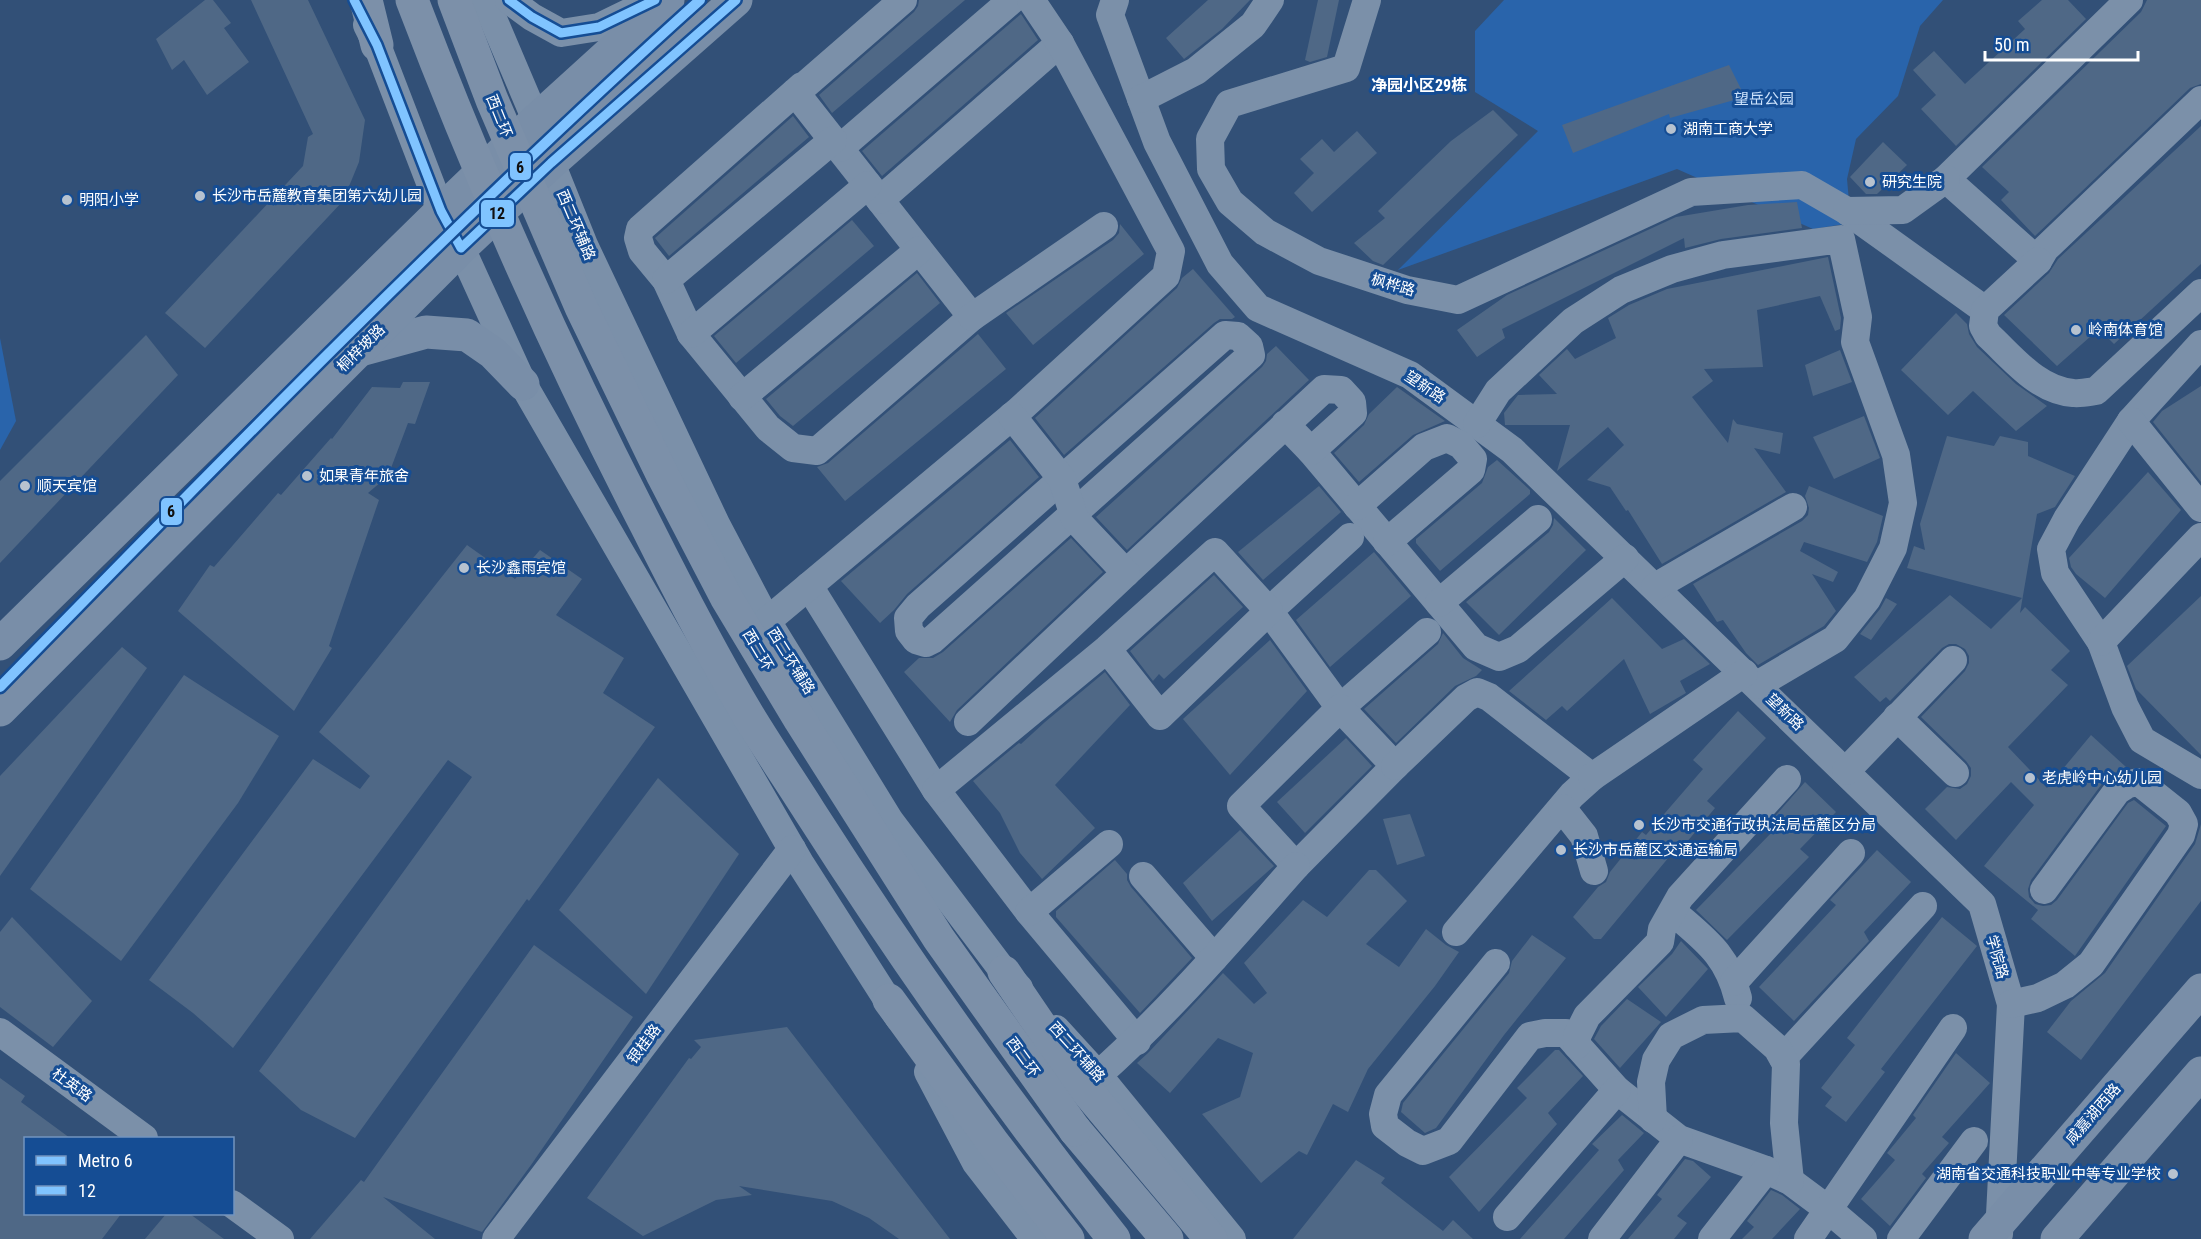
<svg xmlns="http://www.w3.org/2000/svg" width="2201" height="1239" font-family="'Roboto Condensed','Noto Sans SC',sans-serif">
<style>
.green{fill:#2964ab}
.building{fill:#4f6886}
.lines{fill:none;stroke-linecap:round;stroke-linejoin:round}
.minor{stroke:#7b90a9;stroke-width:28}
.major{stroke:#798ea8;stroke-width:33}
.highway{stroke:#7c90a9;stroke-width:33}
.highway-bridge{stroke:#7c90a9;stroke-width:33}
.bus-1-casing{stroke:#154d94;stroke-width:14}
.bus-1{stroke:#80c4ff;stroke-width:9}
.metro-1-casing{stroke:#154d94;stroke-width:15}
.metro-1{stroke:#80c3ff;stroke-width:10}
.poi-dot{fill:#b7c2cf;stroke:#154d94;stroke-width:2}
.labels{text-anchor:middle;stroke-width:6;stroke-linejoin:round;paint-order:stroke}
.park-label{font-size:15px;fill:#cce2fc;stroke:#154d94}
.street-label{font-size:15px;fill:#fff;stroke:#154d94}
.poi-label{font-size:15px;fill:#fff;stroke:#154d94;text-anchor:start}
.neighbourhood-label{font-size:16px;font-weight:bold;fill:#fff;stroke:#154d94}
.line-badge{stroke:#154d94;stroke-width:2}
.pale-badge-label{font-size:16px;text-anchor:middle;font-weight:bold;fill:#111}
</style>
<rect width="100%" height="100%" fill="#325077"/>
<!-- green -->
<g class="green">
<path d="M1504 0H1943L1920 26 1898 96 1856 139 1847 179 1851 223 1813 229 1677 169 1398 270 1538 131 1475 92V31Z"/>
<path d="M0 338 16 421 0 450Z"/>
</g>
<!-- building -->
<g class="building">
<path d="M205 0H213L231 23 224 28 249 62 207 95 184 60 172 70 156 39Z"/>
<path d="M251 0H308L365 120 359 162 343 201 205 348 165 313 303 166 308 137 313 134Z"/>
<path d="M919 0H965L832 113 819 95 914 12 918 6Z"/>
<path d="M1208 0H1250L1222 29 1184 59 1166 38Z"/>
<path d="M1318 0H1339L1327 57 1310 62 1305 60Z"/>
<path d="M2042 0H2068L2086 19 1956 146 1921 109 1936 95 1913 70 1934 51 1965 84 2025 29 2018 21Z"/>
<path d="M2147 0H2201V84L2190 88 2035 236 2001 200 2009 192 1982 167 2141 12Z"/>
<path d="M1021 14 1038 40 882 176 862 151Z"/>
<path d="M1729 65 1745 97 1670 118 1669 114 1573 153 1562 125Z"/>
<path d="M1493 110 1518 135 1383 265 1373 261 1354 243 1385 218 1378 211 1451 141Z"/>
<path d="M793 116 809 137 669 256 655 238Z"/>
<path d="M2201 126V264L2114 344 2099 329 2057 366 2004 315 2049 273 2058 259Z"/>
<path d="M1357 131 1377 153 1312 212 1294 193 1314 173 1300 159 1322 139 1334 152Z"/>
<path d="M1883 142 1907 165 1877 194H1866L1850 177Z"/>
<path d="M1797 202 1802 228 1721 239 1685 248 1684 238 1502 329 1505 338 1477 357 1457 330 1507 295 1676 217 1748 205Z"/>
<path d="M852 220 874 246 736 363 714 336Z"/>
<path d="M1120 224 1144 254 1033 345 1006 313 1113 240 1119 233Z"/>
<path d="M1828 257 1841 318 1840 329 1835 331 1820 296 1757 310 1763 367 1704 369 1713 381 1692 397 1728 443 1733 419 1737 424 1783 433 1780 454 1754 448 1786 492 1662 564 1628 510 1626 511 1610 487 1587 480 1624 445 1608 427 1557 471 1570 425H1505L1504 413 1518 395 1557 394 1539 375 1567 349 1575 359 1616 338 1608 318 1629 305 1667 289Z"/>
<path d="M1193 269 1235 317 1232 319H1220L1214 323 1064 455 1035 418 1177 288 1182 278Z"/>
<path d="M917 273 940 303 793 426 780 416 766 399Z"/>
<path d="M1956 313 1967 324 1969 334 1977 347 2016 384 2047 406 2016 431 1973 391 1948 415 1901 370Z"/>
<path d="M978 334 1006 369 845 501 817 467 828 463Z"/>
<path d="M146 335 178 375 0 563V481Z"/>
<path d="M1276 346 1309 380 1127 550 1096 517 1262 367 1266 361 1267 354Z"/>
<path d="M1840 350 1852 382 1813 396 1805 365Z"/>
<path d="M403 382H430L415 424 408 423 388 476 368 493 379 500 329 646 332 648 294 711 178 611 210 565 214 567 278 493 281 495 331 438 332 439 372 387 400 388Z"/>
<path d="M2201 386V482L2153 422 2162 411Z"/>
<path d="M1397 387 1445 421 1413 435 1359 482 1334 453 1364 425 1369 414Z"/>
<path d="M1864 416 1880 458 1834 479 1813 437Z"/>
<path d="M1947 436 1994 446 2000 436 2028 442V456L2075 476 2055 507 2037 514 2020 613 2025 607 2070 651 2051 670 2068 685 2008 747 2047 788 2091 735 2126 767 2104 781 2031 880 2028 889 2029 897 2035 904 2043 906 2051 905 2057 900 2128 803 2134 800 2166 826 2075 956 2031 919 2038 910 1984 866 2034 805 2011 782 1956 840 1925 809 1947 787 1960 789 1967 784 1971 776V768L1966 761 1921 717 1965 671 1969 663V656L1965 649 1956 644H1949L1942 648 1890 701 1886 697 1880 702 1854 677 1950 595 1991 629 2022 598 1907 568 1914 546 1925 550 1920 524Z"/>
<path d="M1010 440 1039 477 907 594 894 610 880 623 841 581Z"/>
<path d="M1497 460 1530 490V494L1440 571 1416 543V539L1482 483 1488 467Z"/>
<path d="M2148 472 2181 510 2105 598 2076 574 2071 567 2069 558Z"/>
<path d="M1319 486 1341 512 1263 580 1238 552Z"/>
<path d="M1809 486 1883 516 1877 542 1867 562 1804 542 1800 551 1838 572 1833 582 1812 574 1836 611 1824 626 1758 665 1746 653 1723 620 1717 622 1693 584 1802 521 1808 515 1809 508 1805 496Z"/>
<path d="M1554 518 1586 550 1499 635 1466 602 1549 532 1553 525Z"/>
<path d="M1071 538 1103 572 957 710 950 722 904 672 919 658H933L943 652Z"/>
<path d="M467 545 515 579 540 550 582 579 556 615 624 658 603 693 655 727 529 901 527 899 355 1138 301 1110 259 1071 472 777 448 760 233 1048 193 1013 149 980 313 759 360 789 370 776 319 732Z"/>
<path d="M1374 552 1411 596 1330 667 1296 620Z"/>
<path d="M1214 575 1243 607 1164 679 1159 674 1153 681 1130 651Z"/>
<path d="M2201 596V755L2136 689 2127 666Z"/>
<path d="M1612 598 1662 649 1684 639 1710 664 1680 681 1686 693 1650 714 1624 659 1567 711 1562 706 1546 720 1509 691Z"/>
<path d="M1886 598 1897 604 1871 640 1860 634 1880 609Z"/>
<path d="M1443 633 1463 658 1482 670 1476 676 1455 686 1396 743 1364 709 1438 644Z"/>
<path d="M1270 640 1307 691 1230 775 1183 719Z"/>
<path d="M122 647 147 668 0 876V776Z"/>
<path d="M1105 672 1130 705 1055 785 1095 828 1042 879 1020 853 1000 813 973 781 1019 743 1021 744 1045 722Z"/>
<path d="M184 675 279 736 238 803 121 961 30 889Z"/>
<path d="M1738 711 1766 738 1707 801 1715 808 1677 854 1674 851 1601 939H1594L1573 917 1598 887 1606 882 1610 872 1642 832 1646 835 1703 769 1693 760Z"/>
<path d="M1346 738 1372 766 1305 833 1277 802Z"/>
<path d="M658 778 739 854 646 994 559 910Z"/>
<path d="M1805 782 1836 812 1800 849 1809 857 1727 940 1696 910 1775 829 1769 823Z"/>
<path d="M1410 814 1425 856 1397 865 1383 819Z"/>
<path d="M2201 824V901L2081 1060 2047 1032 2071 1001 2105 973 2195 844Z"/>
<path d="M1240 830 1274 866 1212 921 1183 883Z"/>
<path d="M1877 850 1911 882 1864 932 1869 941 1794 1021 1759 987 1836 905 1830 900Z"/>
<path d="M1115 860 1127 874V880L1131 887 1192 958 1140 1013 1056 917V911Z"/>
<path d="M1369 870H1376L1407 901 1366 944 1399 967 1426 929 1446 945 1459 952 1435 986 1368 1069 1348 1112 1333 1104 1307 1155 1299 1151 1261 1183 1202 1114 1240 1097 1253 1053 1218 1038 1170 1093 1137 1063 1148 1053 1223 973 1254 1004 1267 993 1244 963 1303 900 1327 917Z"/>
<path d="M12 917 92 1001 53 1047 0 1007V932Z"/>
<path d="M1942 917 1977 946 1881 1069 1885 1072 1846 1122 1825 1106 1832 1097 1821 1088 1855 1045 1847 1038Z"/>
<path d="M1532 935 1566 958 1504 1035 1436 1128 1425 1133 1401 1112 1403 1103 1509 973 1512 961Z"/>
<path d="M1681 941 1708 969 1666 1017 1638 987 1672 954Z"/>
<path d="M534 945 633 1017 531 1165 482 1232 383 1197 435 1239H310L361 1180 364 1182Z"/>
<path d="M1627 999 1661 1022 1620 1068 1594 1039 1601 1026Z"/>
<path d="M787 1027 950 1239H899L869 1218 832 1201 739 1186 752 1195 716 1200 643 1236 587 1198 689 1058 691 1059 701 1047 694 1040Z"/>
<path d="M1555 1050H1559L1583 1076 1548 1113 1557 1124 1479 1212 1449 1177 1527 1098 1517 1088Z"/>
<path d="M1956 1053 1990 1083 1942 1137 1949 1143 1922 1174 1926 1178 1890 1226 1861 1199 1895 1160 1887 1153 1916 1118 1913 1115Z"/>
<path d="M0 1078 25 1096 21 1102 70 1138H26V1214H121L102 1239H0Z"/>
<path d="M1622 1115 1644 1133 1618 1160 1624 1170 1564 1239H1520L1599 1150 1592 1144Z"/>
<path d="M1685 1159 1693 1161 1711 1177 1677 1216 1687 1223 1674 1239H1628L1662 1199 1657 1195Z"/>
<path d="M1356 1160 1385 1178 1381 1183 1443 1231 1453 1220 1473 1239H1293Z"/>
<path d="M1771 1190 1782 1195 1800 1209 1772 1239H1742L1754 1227 1747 1221Z"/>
<path d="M166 1214H190L224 1239H145Z"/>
</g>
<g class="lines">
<!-- minor -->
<g class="minor">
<path d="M485 0 536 120 551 163 584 245 716 524 767 621 890 821 1004 972 1019 988"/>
<path d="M509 0 532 17 561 33 599 27 655 0"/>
<path d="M1115 0 1110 15 1157 142 1220 264 1258 308 1410 375 1512 450 1982 904 2011 1004 1999 1234"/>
<path d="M1367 0 1346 68 1229 104 1210 139 1211 169 1230 202 1265 232 1319 261 1407 290 1458 300 1691 192 1802 185 1847 211 1985 310"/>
<path d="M2129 0 1946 179 2038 261 2045 249 2201 100"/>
<path d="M367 25 377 45 441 211 461 248 523 384 800 863 899 1018"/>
<path d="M795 92 972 317 817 451 793 448 768 428 691 334 666 280 642 251 638 238 640 229 802 86H804L903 0"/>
<path d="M1141 99 1196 71 1253 25 1270 0"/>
<path d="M840 148 1012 0"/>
<path d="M880 200 1060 43"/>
<path d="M1847 211 1903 210 1946 179"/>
<path d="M2038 261 1985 310 1983 326 1988 335C2013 358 2037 390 2073 393 2080 394 2089 392 2096 391L2201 293"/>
<path d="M666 280 833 140"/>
<path d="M972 317 1104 226"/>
<path d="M691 334 868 185"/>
<path d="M1225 335 1238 336 1249 346 1251 355 932 640 926 643 916 640 909 631 908 618 918 606Z"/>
<path d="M2201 344 2131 421 2067 519 2051 549 2055 573 2101 642 2125 707 2142 740 2201 775"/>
<path d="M742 397 919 250"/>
<path d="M2131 421 2201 508"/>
<path d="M1477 424 1498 391 1573 321 1621 290 1672 269 1723 255 1841 239 1858 317 1855 342 1896 455 1903 503 1893 548 1867 599 1835 639 1757 685"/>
<path d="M1311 451 1476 647 1499 657 1518 649 1625 558"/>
<path d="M1357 506 1424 447 1447 438 1461 445 1473 459 1471 470 1387 542"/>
<path d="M1350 537 1269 611 1340 708 1427 632"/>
<path d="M1126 573 1324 389 1341 390 1352 402 1353 413 1311 451 1285 424"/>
<path d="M809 586 936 790 1029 912 1137 1041"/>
<path d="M1655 587 1793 507"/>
<path d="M1439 603 1538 519"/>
<path d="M767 621 1017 412 1166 276 1171 251 1060 43 1031 0"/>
<path d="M2101 642 2201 537"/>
<path d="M1340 708 1395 766 1296 866 1241 806Z"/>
<path d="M1897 717 1955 773"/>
<path d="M968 722 1126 573 1075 519 1062 479 1012 416"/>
<path d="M1395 766 1466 698 1477 692 1489 697 1592 777 1572 795 1456 932"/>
<path d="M1846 771 1953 660"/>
<path d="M1592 777 1744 673"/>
<path d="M936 790 1107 649 1215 552 1269 611 1160 716 1107 649"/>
<path d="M1562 808 1584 836 1594 871"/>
<path d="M1143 876 1214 958"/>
<path d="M1029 912 1109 844"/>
<path d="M1673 912C1705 940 1727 954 1738 998"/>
<path d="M1496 963 1388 1095 1383 1114 1385 1126 1407 1143 1423 1151 1449 1141 1530 1036 1545 1033H1566L1617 1090 1679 1139 1766 1170 1790 1181 1829 1210 1863 1239"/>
<path d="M1734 982 1851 853"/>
<path d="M2011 1004 2038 998 2065 985 2091 964 2181 835 2184 824 2178 813 2139 782 2128 784 2117 791 2044 890"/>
<path d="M1056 1029 1098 1075 1232 1239"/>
<path d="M0 1032 144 1138"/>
<path d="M1577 1045V1036L1587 1016 1660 942 1662 929 1680 897 1787 779"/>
<path d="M1783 1058 1923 906"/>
<path d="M928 1072 976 1163 1035 1239"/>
<path d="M1098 1075C1170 1011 1232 938 1296 866"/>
<path d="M1653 1119 1651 1082 1656 1060 1671 1036 1703 1020 1743 1018 1777 1048 1786 1064 1784 1123 1790 1181"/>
<path d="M232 1204 280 1239"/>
<path d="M1507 1217 1617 1090"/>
<path d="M496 1239 792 849"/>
<path d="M1602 1239 1679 1139"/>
<path d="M1712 1239 1766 1170"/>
<path d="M1808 1239 1953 1028"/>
<path d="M1901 1239 1974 1141"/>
</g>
<!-- major -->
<g class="major">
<path d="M360 350 426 332 467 335 493 353 523 384"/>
<path d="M0 644 441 211 536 120 668 0"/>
<path d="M0 710 461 248 551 163 736 0"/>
<path d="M1985 1239 2201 990"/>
<path d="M2057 1239 2201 1073"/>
</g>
<!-- highway -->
<g class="highway">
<path d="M366 0 377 45"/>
<path d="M1004 972 1076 1078 1211 1239"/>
<path d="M889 1000 994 1144 1068 1239"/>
<path d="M1075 1130 1167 1239"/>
</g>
<!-- highway-bridge -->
<g class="highway-bridge">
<path d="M412 0C480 179 558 354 646 525 678 589 711 653 748 715 768 748 789 779 810 812 904 959 1005 1102 1114 1239"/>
<path d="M454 0 492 100 581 307 663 476 726 597 800 720 939 939 1075 1130"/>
</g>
<!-- bus-1 casing -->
<g class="bus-1-casing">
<g id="bus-1">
<path d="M354 0 377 45 441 211 461 248 551 163 736 0"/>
<path d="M509 0 532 17 561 33 599 27 655 0"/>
</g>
</g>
<!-- bus-1 -->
<use href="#bus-1" class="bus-1"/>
<!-- metro-1 casing -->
<g class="metro-1-casing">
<path id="metro-1" d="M0 687C228 453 457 219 700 0"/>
</g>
<!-- metro-1 -->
<use href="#metro-1" class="metro-1"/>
</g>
<!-- markers -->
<g class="poi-dot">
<circle cx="1671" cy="129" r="6"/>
<circle cx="1870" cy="182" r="6"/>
<circle cx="200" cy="196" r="6"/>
<circle cx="67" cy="200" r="6"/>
<circle cx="2076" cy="330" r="6"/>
<circle cx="307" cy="476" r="6"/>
<circle cx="25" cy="486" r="6"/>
<circle cx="464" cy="568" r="6"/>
<circle cx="2030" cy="778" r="6"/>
<circle cx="1639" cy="825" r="6"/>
<circle cx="1561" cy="850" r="6"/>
<circle cx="2173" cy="1174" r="6"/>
</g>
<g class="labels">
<!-- park labels -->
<g class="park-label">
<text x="1764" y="104">望岳公园</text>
</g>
<!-- street labels -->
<g class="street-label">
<text transform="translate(499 116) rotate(68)" y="5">西二环</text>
<text transform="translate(576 225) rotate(67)" y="5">西二环辅路</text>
<text transform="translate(1393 285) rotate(16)" y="5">枫桦路</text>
<text transform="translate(361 348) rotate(-45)" y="5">桐梓坡路</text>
<text transform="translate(1425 387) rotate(34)" y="5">望新路</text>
<text transform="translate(758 650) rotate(59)" y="5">西二环</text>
<text transform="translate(791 661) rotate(58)" y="5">西二环辅路</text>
<text transform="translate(1785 712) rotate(44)" y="5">望新路</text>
<text transform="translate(1997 957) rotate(74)" y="5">学院路</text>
<text transform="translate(644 1044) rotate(-53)" y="5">银桂路</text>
<text transform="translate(1077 1052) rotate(48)" y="5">西二环辅路</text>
<text transform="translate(1023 1057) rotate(54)" y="5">西二环</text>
<text transform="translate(72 1085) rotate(36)" y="5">杜英路</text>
<text transform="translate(2093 1114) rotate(-49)" y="5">咸嘉湖西路</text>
</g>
<!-- poi labels -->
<g class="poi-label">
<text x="1683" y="134">湖南工商大学</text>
<text x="1882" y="187">研究生院</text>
<text x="212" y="201">长沙市岳麓教育集团第六幼儿园</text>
<text x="79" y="205">明阳小学</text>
<text x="2088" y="335">岭南体育馆</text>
<text x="319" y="481">如果青年旅舍</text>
<text x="37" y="491">顺天宾馆</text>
<text x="476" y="573">长沙鑫雨宾馆</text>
<text x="2042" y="783">老虎岭中心幼儿园</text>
<text x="1651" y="830">长沙市交通行政执法局岳麓区分局</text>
<text x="1573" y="855">长沙市岳麓区交通运输局</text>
<text x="2161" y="1179" text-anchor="end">湖南省交通科技职业中等专业学校</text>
</g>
<!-- neighbourhood labels -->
<g class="neighbourhood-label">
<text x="1419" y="91">净园小区29栋</text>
</g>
</g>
<g class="line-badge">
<rect x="509" y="152" width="23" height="29" rx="6" fill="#80c3ff"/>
<rect x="480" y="199" width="35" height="29" rx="6" fill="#80c4ff"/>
<rect x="160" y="497" width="23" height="29" rx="6" fill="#80c3ff"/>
</g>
<g class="pale-badge-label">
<text x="520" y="173">6</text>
<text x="497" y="219">12</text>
<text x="171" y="517">6</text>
</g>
<!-- legend -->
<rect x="24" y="1137" width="210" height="78" fill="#154d94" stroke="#7394bf" stroke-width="1.5"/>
<rect x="36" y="1156" width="30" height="9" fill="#80c3ff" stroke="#7394bf" stroke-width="1.5"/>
<text x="78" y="1167" font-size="18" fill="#ffffff">Metro 6</text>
<rect x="36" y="1186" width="30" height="9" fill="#80c4ff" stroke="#7394bf" stroke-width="1.5"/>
<text x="78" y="1197" font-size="18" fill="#ffffff">12</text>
<!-- scale -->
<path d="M1985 51v9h153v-9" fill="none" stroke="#ffffff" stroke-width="3"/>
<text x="1994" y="51" font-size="18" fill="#ffffff" stroke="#154d94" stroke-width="4.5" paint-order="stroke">50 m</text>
</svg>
